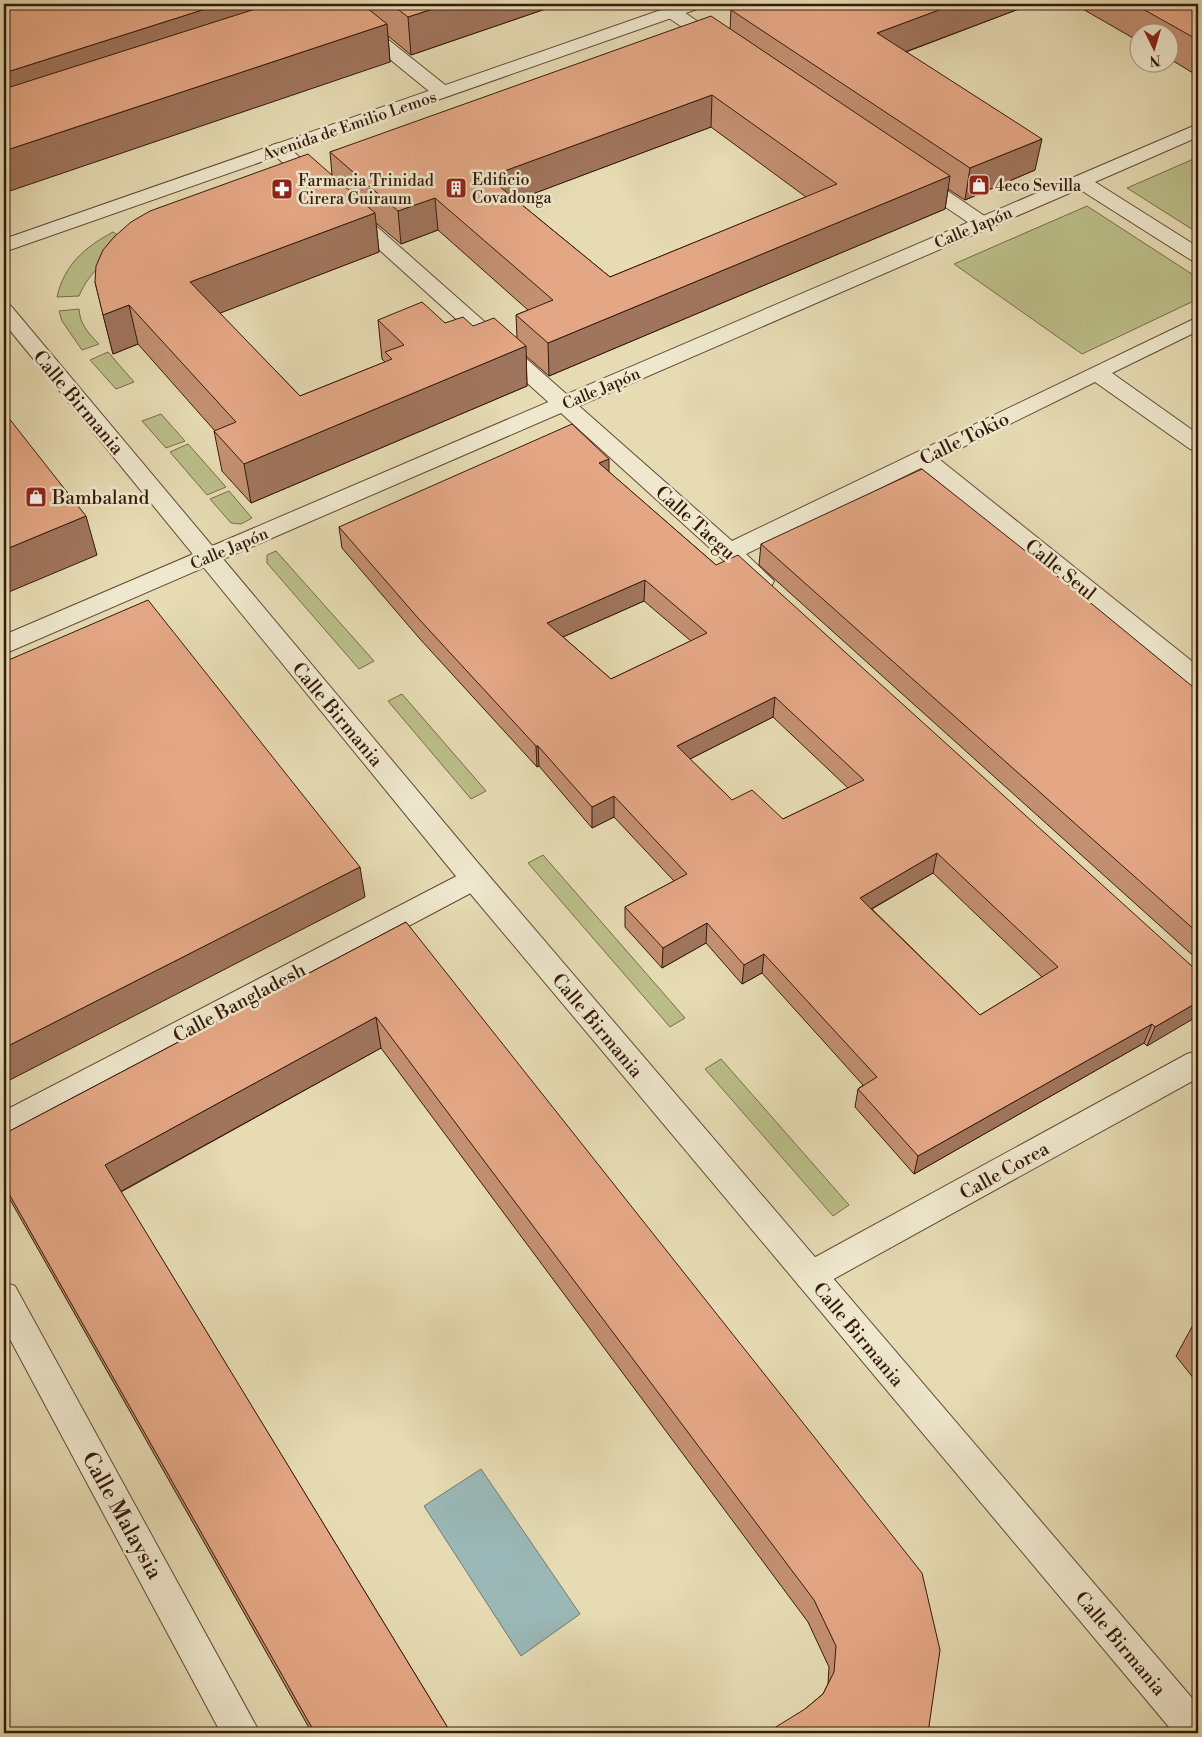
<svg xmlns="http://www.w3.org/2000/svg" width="1202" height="1737" font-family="'Libre Bodoni',serif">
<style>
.green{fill:#bbbe89;stroke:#796c4a}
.water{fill:#9ab8b7;stroke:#727972}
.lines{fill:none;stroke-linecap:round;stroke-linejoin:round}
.pedestrian-casing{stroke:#634a34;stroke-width:2}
.minor-casing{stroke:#634a34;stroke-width:2}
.tertiary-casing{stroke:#634a34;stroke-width:2}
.pedestrian{fill:#efe8ce;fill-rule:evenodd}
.minor{fill:#efe8ce;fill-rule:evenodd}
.tertiary{fill:#efe8ce;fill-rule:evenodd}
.wall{fill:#c49072;stroke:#371a0a;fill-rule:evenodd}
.shaded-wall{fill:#a0755d;stroke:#371a0a}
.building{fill:#e4a785;stroke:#371a0a;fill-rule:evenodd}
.labels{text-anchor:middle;stroke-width:5;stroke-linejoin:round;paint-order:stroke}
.far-street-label{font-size:16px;fill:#371a0a;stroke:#efe8ce}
.far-poi-label{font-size:16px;fill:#371a0a;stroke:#efe8ce;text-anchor:start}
.street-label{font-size:19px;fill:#371a0a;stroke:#efe8ce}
.poi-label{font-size:19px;fill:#371a0a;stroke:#efe8ce;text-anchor:start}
.near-street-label{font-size:22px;fill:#371a0a;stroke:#efe8ce}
</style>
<rect width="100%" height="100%" fill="#e6dbb3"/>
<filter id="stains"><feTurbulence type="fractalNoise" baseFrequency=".004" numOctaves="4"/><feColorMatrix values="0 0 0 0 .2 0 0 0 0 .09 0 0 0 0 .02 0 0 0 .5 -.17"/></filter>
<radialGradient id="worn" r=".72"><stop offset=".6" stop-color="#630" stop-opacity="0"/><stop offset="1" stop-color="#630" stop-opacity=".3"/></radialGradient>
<!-- green -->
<g class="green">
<path d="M1198 157V233L1127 188Z"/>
<path d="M1087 206 1198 278V299L1082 354 954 264Z"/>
<path d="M113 232 132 244C107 261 91 268 79 296L57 297C64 265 85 247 113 232Z"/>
<path d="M79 309C80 324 88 333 99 344L82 350 62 321 59 311Z"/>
<path d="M108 352 134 382 116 389 90 360Z"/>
<path d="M161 414 185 441 166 448 142 421Z"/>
<path d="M188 444 226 487 207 495 170 452Z"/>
<path d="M229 491 252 518 241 524 231 523 210 499Z"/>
<path d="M276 551 374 661 359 669 267 563V555Z"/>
<path d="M402 694 486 791 471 799 388 701Z"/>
<path d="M543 855 685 1018 670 1027 528 863Z"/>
<path d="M721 1059 849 1205 833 1216 705 1069Z"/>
</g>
<!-- water -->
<path class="water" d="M481 1469 580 1614 521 1656 424 1506Z"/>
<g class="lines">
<!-- pedestrian casing -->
<g class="pedestrian-casing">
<g id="pedestrian">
<path d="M672 7 678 8 726 41 729 45 726 49H714L666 16 663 12 666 8Z"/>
<path d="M360 21 366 22 449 88 451 92 449 96H435L354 30 351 26 354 22Z"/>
<path d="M279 143 286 145 326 181 329 185 326 189H312L272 153 269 149 272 145Z"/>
<path d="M917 173 924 175 989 219 992 223 989 227 982 229 975 227 910 183 907 179 910 175Z"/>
<path d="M351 208 358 210 572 399 575 404 572 409 564 411 556 409 344 218 341 214 344 210Z"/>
<path d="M474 867 484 870 488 878 484 886 15 1135 4 1139V1111Z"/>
</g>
</g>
<!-- minor casing -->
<g class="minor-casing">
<g id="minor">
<path d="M1198 124V137L1095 182 1198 247V262L1191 260 1079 189 579 406 732 541 1198 317V331L1112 373 1198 434V451L1190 449 1095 382 939 459 1198 666V688L1189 685 921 468 746 554 774 581 771 587 762 589 753 587 561 413 4 654V635Z"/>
<path d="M1198 1051V1078L821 1286 810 1291 799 1286 794 1276 799 1266 1187 1054Z"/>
<path d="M4 1282 15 1286 260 1733H221L4 1328Z"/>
</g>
</g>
<!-- tertiary casing -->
<g class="tertiary-casing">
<g id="tertiary">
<path d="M678 4H703L700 8 4 252V239Z"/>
<path d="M4 304 11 306 484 870 1198 1705V1733H1174L464 886 4 323Z"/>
</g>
</g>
<!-- pedestrian -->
<use href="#pedestrian" class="pedestrian"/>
<!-- minor -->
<use href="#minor" class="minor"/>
<!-- tertiary -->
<use href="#tertiary" class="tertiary"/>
</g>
<!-- wall -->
<g class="wall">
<path d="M4 4H560L411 55 388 36 390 62Z"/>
<path d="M1032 4 906 52 1035 170 965 200 948 189 945 209 549 376 526 356 527 386 251 503 222 471 214 431H215L138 344 113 354 95 282 332 175 330 152 730 29 731 10ZM711 127 806 197 610 277 516 200ZM376 223 401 244 438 230 528 310 516 315 517 338 473 326 445 323 378 320 382 359 385 362 300 396 219 313 379 252Z"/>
<path d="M1074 4H1198V76L1170 59V32H1140V42Z"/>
<path d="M609 472 716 565 1195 969 1147 1046 1144 1043 914 1174 855 1107 858 1089 863 1085 762 973 742 984 706 943 662 968 625 927V907L674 881 614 817 592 828 539 766 537 767 420 639 342 548 339 527ZM644 601 691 641 611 679 563 637ZM773 717 848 788 783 819 732 800 690 759ZM933 873 1042 977 980 1015 872 909Z"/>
<path d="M761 544 1198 691V960L759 565Z"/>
<path d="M406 922 940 1650 805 1709 823 1694 828 1684 829 1667 808 1622 381 1048 121 1192 451 1733H312L4 1189V1134Z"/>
<path d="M1198 1321V1384L1176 1356 1193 1325Z"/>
</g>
<!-- shaded-wall -->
<g class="shaded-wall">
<path d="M221 4H342L4 114V73Z"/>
<path d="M448 4H560L411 55 408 17Z"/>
<path d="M955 4H1032L873 64 877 33Z"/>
<path d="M387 24 390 62 4 193V151Z"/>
<path d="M712 95 711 127 490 210 488 177Z"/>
<path d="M1042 139 1035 170 965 200 970 168Z"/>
<path d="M950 176 945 209 549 376 548 343Z"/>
<path d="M435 198 438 230 401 244 398 211Z"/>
<path d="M375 213 379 252 197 322 190 282Z"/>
<path d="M129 305 138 344 113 354 103 315Z"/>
<path d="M526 346 527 386 251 503 244 464Z"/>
<path d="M609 459V480L599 463Z"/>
<path d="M86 516 97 555 4 594V550Z"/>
<path d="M645 580 644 601 547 644V623Z"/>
<path d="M775 697 773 717 676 766 677 746Z"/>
<path d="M536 746H538L539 766 537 767Z"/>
<path d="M614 796V817L592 828V807Z"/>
<path d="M937 853 933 873 857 917 860 898Z"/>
<path d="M360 867 365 897 4 1083V1048Z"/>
<path d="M707 923 706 943 662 968 663 948Z"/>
<path d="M764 954 762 973 742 984 744 965Z"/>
<path d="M1198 1002V1016L1147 1046 1155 1027Z"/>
<path d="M376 1017 381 1048 116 1194 105 1165Z"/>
<path d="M1152 1024 1144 1043 914 1174 918 1156Z"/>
</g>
<!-- building -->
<g class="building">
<path d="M4 4H221L4 73Z"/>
<path d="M271 4H362L387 24 4 151V89Z"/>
<path d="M391 4H448L408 17Z"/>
<path d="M748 4H955L877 33 1042 139 970 168 731 10Z"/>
<path d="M1134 4H1198V40Z"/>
<path d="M711 16 950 176 548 343 516 315 553 300 435 198 398 211 330 152ZM712 95 837 184 610 277 488 177Z"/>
<path d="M308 154 375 213 190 282 300 396 392 359 385 352 404 345 378 320 422 302 445 323 463 317 473 326 494 318 526 346 244 464 214 431 236 422 129 305 103 315 95 282 96 266 103 250 114 237 131 222 150 211Z"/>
<path d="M4 412 86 516 4 550Z"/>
<path d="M572 424 609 459 599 463 716 565 738 555 1195 969 1198 970V1002L1155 1027 1152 1024 918 1156 858 1089 877 1077 764 954 744 965 707 923 663 948 625 907 687 874 614 796 592 807 538 746H536L418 618 339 527ZM645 580 707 633 611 679 547 623ZM775 697 864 780 783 819 752 790 732 800 677 746ZM937 853 1058 967 980 1015 860 898Z"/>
<path d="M922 469 1081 595 1198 691V933L761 544Z"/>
<path d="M148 600 360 867 4 1048V662Z"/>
<path d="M406 922 922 1573 940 1650 928 1733H766L805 1709 823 1694 834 1672 836 1646 814 1600 376 1017 105 1165 451 1733H315L4 1185V1134Z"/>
<path d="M1198 1321V1332L1193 1325Z"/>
</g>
<!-- icons -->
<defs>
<g id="shop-square" transform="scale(1.125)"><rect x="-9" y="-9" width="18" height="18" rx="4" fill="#8f2418" stroke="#efe8ce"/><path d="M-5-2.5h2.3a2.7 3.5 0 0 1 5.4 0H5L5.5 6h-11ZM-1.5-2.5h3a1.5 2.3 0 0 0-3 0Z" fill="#fff"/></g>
<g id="building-square" transform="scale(1.125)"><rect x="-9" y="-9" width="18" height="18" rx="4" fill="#8f2418" stroke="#efe8ce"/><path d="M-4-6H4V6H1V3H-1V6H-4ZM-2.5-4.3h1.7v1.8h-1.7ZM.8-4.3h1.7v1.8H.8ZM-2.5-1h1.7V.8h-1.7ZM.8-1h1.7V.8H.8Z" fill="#fff"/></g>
<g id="pharmacy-square" transform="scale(1.125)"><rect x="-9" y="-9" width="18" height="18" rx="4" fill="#8f2418" stroke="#efe8ce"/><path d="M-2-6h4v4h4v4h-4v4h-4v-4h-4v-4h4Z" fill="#fff"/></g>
</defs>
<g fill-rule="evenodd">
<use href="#shop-square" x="979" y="185"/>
<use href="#building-square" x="456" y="188"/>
<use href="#pharmacy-square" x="282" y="189"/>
<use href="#shop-square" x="36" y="497"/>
</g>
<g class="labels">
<!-- far-street labels -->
<g class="far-street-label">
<text transform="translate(349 125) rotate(-19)" y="6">Avenida de Emilio Lemos</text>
<text transform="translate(973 227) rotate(-23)" y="6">Calle Japón</text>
<text transform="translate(601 388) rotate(-23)" y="6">Calle Japón</text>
<text transform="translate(229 548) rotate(-23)" y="6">Calle Japón</text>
</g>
<!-- far-poi labels -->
<g class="far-poi-label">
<text x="472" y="185">Edificio<tspan x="472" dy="18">Covadonga</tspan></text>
<text x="298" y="186">Farmacia Trinidad<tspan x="298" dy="18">Cirera Guiraum</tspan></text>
<text x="995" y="191">4eco Sevilla</text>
</g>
<!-- street labels -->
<g class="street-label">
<text transform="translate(79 402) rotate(50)" y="7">Calle Birmania</text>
<text transform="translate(964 438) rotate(-26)" y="7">Calle Tokio</text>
<text transform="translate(696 522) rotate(42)" y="7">Calle Taegu</text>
<text transform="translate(1061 569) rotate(39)" y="7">Calle Seul</text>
<text transform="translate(338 714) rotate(50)" y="7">Calle Birmania</text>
<text transform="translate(239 1002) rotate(-28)" y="7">Calle Bangladesh</text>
<text transform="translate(598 1025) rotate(50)" y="7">Calle Birmania</text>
<text transform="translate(1004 1170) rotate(-29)" y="7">Calle Corea</text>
<text transform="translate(859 1334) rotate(50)" y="7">Calle Birmania</text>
<text transform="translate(1121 1643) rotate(50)" y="7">Calle Birmania</text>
</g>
<!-- poi labels -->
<g class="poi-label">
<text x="52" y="504">Bambaland</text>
</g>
<!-- near-street labels -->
<g class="near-street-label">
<text transform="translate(123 1515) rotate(61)" y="8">Calle Malaysia</text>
</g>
</g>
<!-- margin -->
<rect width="1202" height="1737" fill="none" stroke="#e6dbb3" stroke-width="20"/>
<rect x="5" y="5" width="1192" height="1727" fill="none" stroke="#371a0a" stroke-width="2.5"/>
<rect x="10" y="10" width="1182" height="1717" fill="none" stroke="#371a0a"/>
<!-- north arrow -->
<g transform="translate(1154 48) rotate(175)"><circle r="24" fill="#efe8ce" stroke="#a59680"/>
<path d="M0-4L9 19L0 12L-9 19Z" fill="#8f2418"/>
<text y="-8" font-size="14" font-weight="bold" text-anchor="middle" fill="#371a0a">N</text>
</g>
<rect width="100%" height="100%" filter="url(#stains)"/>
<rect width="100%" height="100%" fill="url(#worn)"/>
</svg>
